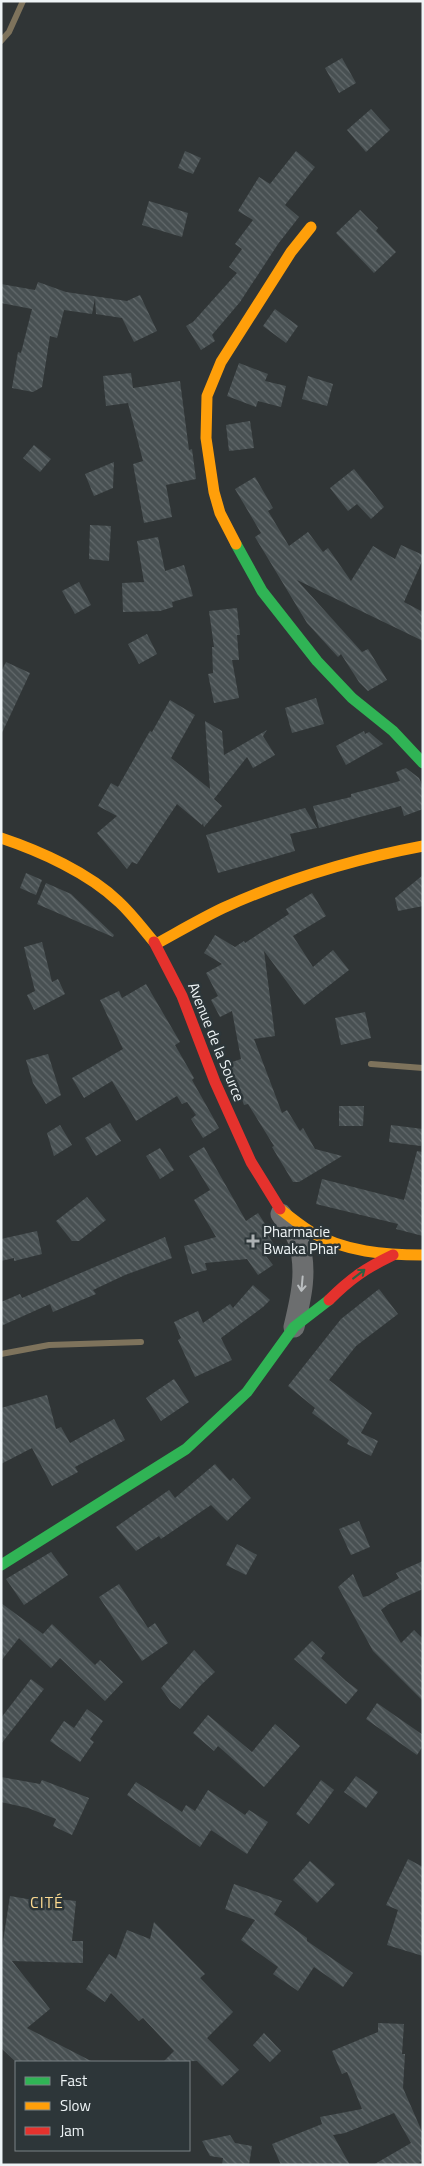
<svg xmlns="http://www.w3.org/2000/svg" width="424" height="2166" font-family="'Titillium Web',sans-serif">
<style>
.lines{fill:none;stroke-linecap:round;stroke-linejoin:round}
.stream{stroke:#7e735c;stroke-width:6}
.building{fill:url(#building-back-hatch)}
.street{stroke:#6c6e6f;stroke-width:21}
.fast{stroke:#30b455;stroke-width:11}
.slow{stroke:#ff9f0a;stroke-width:11}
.jam{stroke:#e5322d;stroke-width:11}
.oneway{stroke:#2e6243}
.oneway2{stroke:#babec0}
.poi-dot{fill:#acb1b3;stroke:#2d3639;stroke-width:2}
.labels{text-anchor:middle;stroke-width:5;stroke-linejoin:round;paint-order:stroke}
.street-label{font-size:15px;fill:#eef4f6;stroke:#2d3639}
.poi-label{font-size:15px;fill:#eef4f6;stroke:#2d3639;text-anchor:start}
.neighbourhood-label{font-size:16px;letter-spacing:1px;fill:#fedb91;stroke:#2d3639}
</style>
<defs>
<pattern id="building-back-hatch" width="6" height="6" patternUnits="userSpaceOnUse" patternTransform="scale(1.25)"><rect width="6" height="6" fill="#485052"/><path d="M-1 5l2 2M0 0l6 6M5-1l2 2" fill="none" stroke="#636a6c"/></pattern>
</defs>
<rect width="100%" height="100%" fill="#303536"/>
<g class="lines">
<!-- stream -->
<g class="stream">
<path d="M1 41 9 32 23 1"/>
<path d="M371 1064 423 1068"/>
<path d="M1 1354 49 1345 141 1342"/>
</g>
</g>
<!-- building -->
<g class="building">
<path d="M342 58 356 83 339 93 325 68Z"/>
<path d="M371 109 390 130 366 152 347 130Z"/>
<path d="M185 151 201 158 193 174 178 168Z"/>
<path d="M296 151 315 167 285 205 299 217 278 244 240 302 212 335 215 341 201 350 186 326 193 322 237 273 229 267 242 249 235 244 253 220 238 211 259 177 270 184Z"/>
<path d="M149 201 188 213 182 237 142 225Z"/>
<path d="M360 210 378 228 376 231 396 252 374 273 336 233Z"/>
<path d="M38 282 66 292 127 301 140 295 157 331 134 342 122 318 96 314 95 298 92 314 64 310 57 338 50 336 42 387 33 392 12 388 18 352 21 353 32 309 1 303V284L35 290Z"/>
<path d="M275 309 298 326 286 343 263 326Z"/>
<path d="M239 363 268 374 265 381 286 386 281 407 258 401 256 407 227 396Z"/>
<path d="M131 373 133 388 180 381 189 450 192 449 196 479 166 485 172 517 144 523 133 464 143 461 128 403 106 406 103 376Z"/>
<path d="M308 376 333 384 327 406 302 399Z"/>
<path d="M250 421 254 448 229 451 226 425Z"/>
<path d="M34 445 51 459 40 472 23 458Z"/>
<path d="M114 462 113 488 94 496 85 474Z"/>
<path d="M354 469 384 507 371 519 357 504 348 511 330 488Z"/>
<path d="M255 477 273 508 268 511 289 546 308 532 323 552 328 548 351 581 373 546 395 559 401 545 423 555V559L404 602 423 612V641L297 580 362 652 368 649 387 680 368 691 359 682 341 654 338 657 307 623 255 537 261 533 235 489Z"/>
<path d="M90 525 111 526 109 561 89 559Z"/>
<path d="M158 537 165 571 184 565 193 596 172 602 173 607 160 611 123 612 122 583 144 582 137 541Z"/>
<path d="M79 582 91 605 75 614 62 591Z"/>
<path d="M237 608 240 635H237L239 660H232L239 698 214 703 208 674 213 673 212 647H214L209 611Z"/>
<path d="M147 634 157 654 139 664 128 644Z"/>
<path d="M6 662 30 673 1 735V672Z"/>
<path d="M316 698 324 724 292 733 285 708Z"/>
<path d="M170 700 195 715 171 758 210 789 205 721 222 731 224 755 267 730 263 736 275 755 253 768 247 757 214 799 222 806 204 827 203 823 202 825 177 804 137 864 132 862 127 869 97 833 117 816 98 806 111 783 118 787 150 731 152 732Z"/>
<path d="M364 731 365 734 369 732 383 744 346 765 336 746Z"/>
<path d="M406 768 419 778 423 787V809L404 816 401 806 319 828 313 806 351 797V794L400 781 396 772Z"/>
<path d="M305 808 317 828 290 834 295 851 218 873 206 835Z"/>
<path d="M26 873 42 880 36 895 20 888Z"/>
<path d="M423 875V906L398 911 395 898Z"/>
<path d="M46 883 71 894 114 935 113 937 37 904Z"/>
<path d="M312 893 326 916 293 936 313 967 333 950 349 970 304 1005 264 951 275 1036 254 1039 282 1113 287 1110 300 1131 303 1128 315 1149 342 1156 299 1182H293L272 1147 274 1146 248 1104 244 1105 229 1063 241 1059 232 1011 220 1017 211 1000 218 996 206 973 222 964 204 953 215 935 235 947 244 941 245 943 289 914 286 909Z"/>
<path d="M42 942 52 982 58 979 65 994 34 1010 27 995 35 991 24 947Z"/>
<path d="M146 984 180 1042 175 1045 194 1078 192 1080 219 1128 203 1138 191 1119 196 1115 187 1102 182 1104 177 1096 136 1121 112 1081 84 1098 72 1078 123 1049 100 1000 119 991 122 998Z"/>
<path d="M365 1012 371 1038 341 1045 335 1018Z"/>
<path d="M48 1054 61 1095 46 1104 33 1083 26 1060Z"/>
<path d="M339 1106H364L363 1126H339Z"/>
<path d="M110 1123 121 1141 96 1156 85 1138Z"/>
<path d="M60 1125 72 1145 54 1156 47 1133Z"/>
<path d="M391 1125 423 1129 421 1146 389 1142Z"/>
<path d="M204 1147 246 1221 258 1213 269 1230 266 1232 277 1249 266 1256 273 1265 258 1275 247 1259 205 1263 207 1270 192 1274 184 1246 216 1237 194 1200 210 1190 189 1156Z"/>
<path d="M160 1148 174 1170 160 1179 146 1156Z"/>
<path d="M417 1151 423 1152V1236L396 1229 398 1224 316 1204 322 1179 404 1200Z"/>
<path d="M87 1197 106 1220 79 1241H72L56 1221Z"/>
<path d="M37 1231 42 1254 14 1261V1258L1 1261V1239Z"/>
<path d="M165 1237 172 1258 125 1275 93 1290 96 1294 53 1312 50 1304 1 1326V1302L20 1294 22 1298Z"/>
<path d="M253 1285 270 1300 263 1307 221 1338 232 1360 195 1377 178 1340 181 1338 174 1322 198 1311 203 1323 230 1304 233 1308Z"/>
<path d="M379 1289 398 1314 356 1346 329 1380 372 1413 361 1433 378 1441 371 1456 347 1444 349 1440 312 1413 315 1408 288 1386 341 1319Z"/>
<path d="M174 1379 189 1402 161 1421 146 1398Z"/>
<path d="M47 1395 56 1429 61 1427 70 1443 114 1419 125 1440 75 1467 78 1472 52 1486 32 1448 1 1464V1408Z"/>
<path d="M215 1464 230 1481 233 1478 251 1498 227 1521 211 1505 161 1539 159 1536 136 1551 116 1527 169 1490 175 1498Z"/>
<path d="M359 1521 370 1547 351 1555 339 1529Z"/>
<path d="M237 1544 257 1555 246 1575 226 1565Z"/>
<path d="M51 1552 68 1575 24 1605 6 1579Z"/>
<path d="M423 1561V1589L389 1604 381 1610 401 1643 414 1630 423 1639V1701L373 1651 338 1587 353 1574 363 1597 368 1596 399 1578 396 1573Z"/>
<path d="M119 1584 148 1628 155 1623 168 1643 142 1661 99 1597Z"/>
<path d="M1 1603 43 1634 52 1624 95 1665 100 1660 123 1682 105 1701 60 1658 51 1668 19 1638 1 1661Z"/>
<path d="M312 1641 325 1653 321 1658 346 1681 358 1690 346 1704 294 1659Z"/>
<path d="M194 1650 215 1672 201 1685 180 1709 171 1702 161 1688Z"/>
<path d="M31 1679 44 1689 1 1744V1718Z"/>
<path d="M377 1703 423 1735V1746L417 1755 366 1719Z"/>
<path d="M87 1709 103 1721 90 1739 94 1742 80 1762 50 1741 64 1721 74 1728Z"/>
<path d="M208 1715 252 1752 275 1724 300 1746 264 1787 218 1746 214 1751 193 1733Z"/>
<path d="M356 1776 378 1792 366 1808 344 1792Z"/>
<path d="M1 1777 40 1784 42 1780 89 1798 72 1835 53 1826 56 1819 28 1808 1 1802Z"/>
<path d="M321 1780 334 1790 309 1824 296 1814Z"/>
<path d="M136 1782 182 1812 186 1805 195 1811 208 1790 245 1815 249 1810 268 1822 247 1854 211 1830 200 1847 127 1795Z"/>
<path d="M408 1859 423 1867V1956L387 1945 398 1910 386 1905Z"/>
<path d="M310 1861 335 1884 317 1903 293 1880Z"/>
<path d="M234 1884 282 1901 274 1914 307 1938V1941L353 1973 343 1987 314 1967 298 1991 273 1974 278 1967 241 1940 255 1920 225 1909Z"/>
<path d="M10 1896 56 1904 57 1899 76 1901 72 1941H83V1963L12 1961 50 2009 27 2028 93 2062H16L1 2048V1947L2 1948Z"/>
<path d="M154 1922 205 1974 200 1978 233 2012 207 2038 239 2070 222 2086 197 2061 163 2062 174 2051 143 2018 139 2021 111 1993 105 2002 86 1989 109 1954 116 1959 127 1930 150 1939Z"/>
<path d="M378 2023 404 2024 402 2054H405L403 2088 423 2134V2163L422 2161 416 2165H373L411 2143 394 2113 345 2133 333 2135 350 2165H281L272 2144 322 2124 320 2117 362 2109 347 2072 342 2074 332 2051 378 2032Z"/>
<path d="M264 2033 281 2051 270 2062 253 2045Z"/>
<path d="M230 2135 235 2143 252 2146 249 2165H222L223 2158 210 2156 202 2141Z"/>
</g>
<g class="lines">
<!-- street -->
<path class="street" d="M281 1214C286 1222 295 1231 298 1240 308 1269 301 1298 294 1327"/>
<!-- fast -->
<g class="fast">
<path d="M236 544 262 591 317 661 352 698 393 731 423 763"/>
<path d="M1 1565 186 1449 247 1392 294 1327 329 1300"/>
</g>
<!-- slow -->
<g class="slow">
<path d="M236 544 220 513 214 492 206 438 207 396 221 362 291 252 311 227"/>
<path d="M1 838C40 851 89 873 119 902 132 914 143 929 154 942"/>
<path d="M156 944C178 932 200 919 223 908 287 879 354 859 423 846"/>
<path d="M280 1209C290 1217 300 1225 311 1232 345 1252 385 1255 423 1255"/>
</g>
<!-- jam -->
<g class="jam">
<path d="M154 942 182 996 215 1082 251 1162 280 1209"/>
<path d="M329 1300C351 1278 366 1268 393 1255"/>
</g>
</g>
<!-- one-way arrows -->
<defs><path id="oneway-shaft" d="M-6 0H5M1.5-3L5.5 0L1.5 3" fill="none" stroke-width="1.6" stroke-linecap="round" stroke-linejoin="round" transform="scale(1.25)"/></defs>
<use class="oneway" href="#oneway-shaft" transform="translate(359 1274) rotate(-38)"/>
<use class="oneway2" href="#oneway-shaft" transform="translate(302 1284) rotate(95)"/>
<!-- markers -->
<path class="poi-dot" d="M250.5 1233.5h5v5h5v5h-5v5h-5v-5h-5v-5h5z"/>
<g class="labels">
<!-- street labels -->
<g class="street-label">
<text transform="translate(216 1042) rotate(68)" y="5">Avenue de la Source</text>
</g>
<!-- poi labels -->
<g class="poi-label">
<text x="263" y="1237">Pharmacie<tspan x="263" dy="17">Bwaka Phar</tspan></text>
</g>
<!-- neighbourhood labels -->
<g class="neighbourhood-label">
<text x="47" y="1908">CITÉ</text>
</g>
</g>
<!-- border -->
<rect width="424" height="2166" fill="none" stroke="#eef4f6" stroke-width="5"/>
<!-- legend -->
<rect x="15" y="2061" width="175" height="90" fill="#2d3639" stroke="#7a8285"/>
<rect x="25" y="2077" width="25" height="8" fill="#30b455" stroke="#7a8285"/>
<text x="60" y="2086" font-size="15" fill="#eef4f6">Fast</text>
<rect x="25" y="2102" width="25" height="8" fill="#ff9f0a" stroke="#7a8285"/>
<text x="60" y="2111" font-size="15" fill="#eef4f6">Slow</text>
<rect x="25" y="2127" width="25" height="8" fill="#e5322d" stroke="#7a8285"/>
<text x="60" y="2136" font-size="15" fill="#eef4f6">Jam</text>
</svg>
